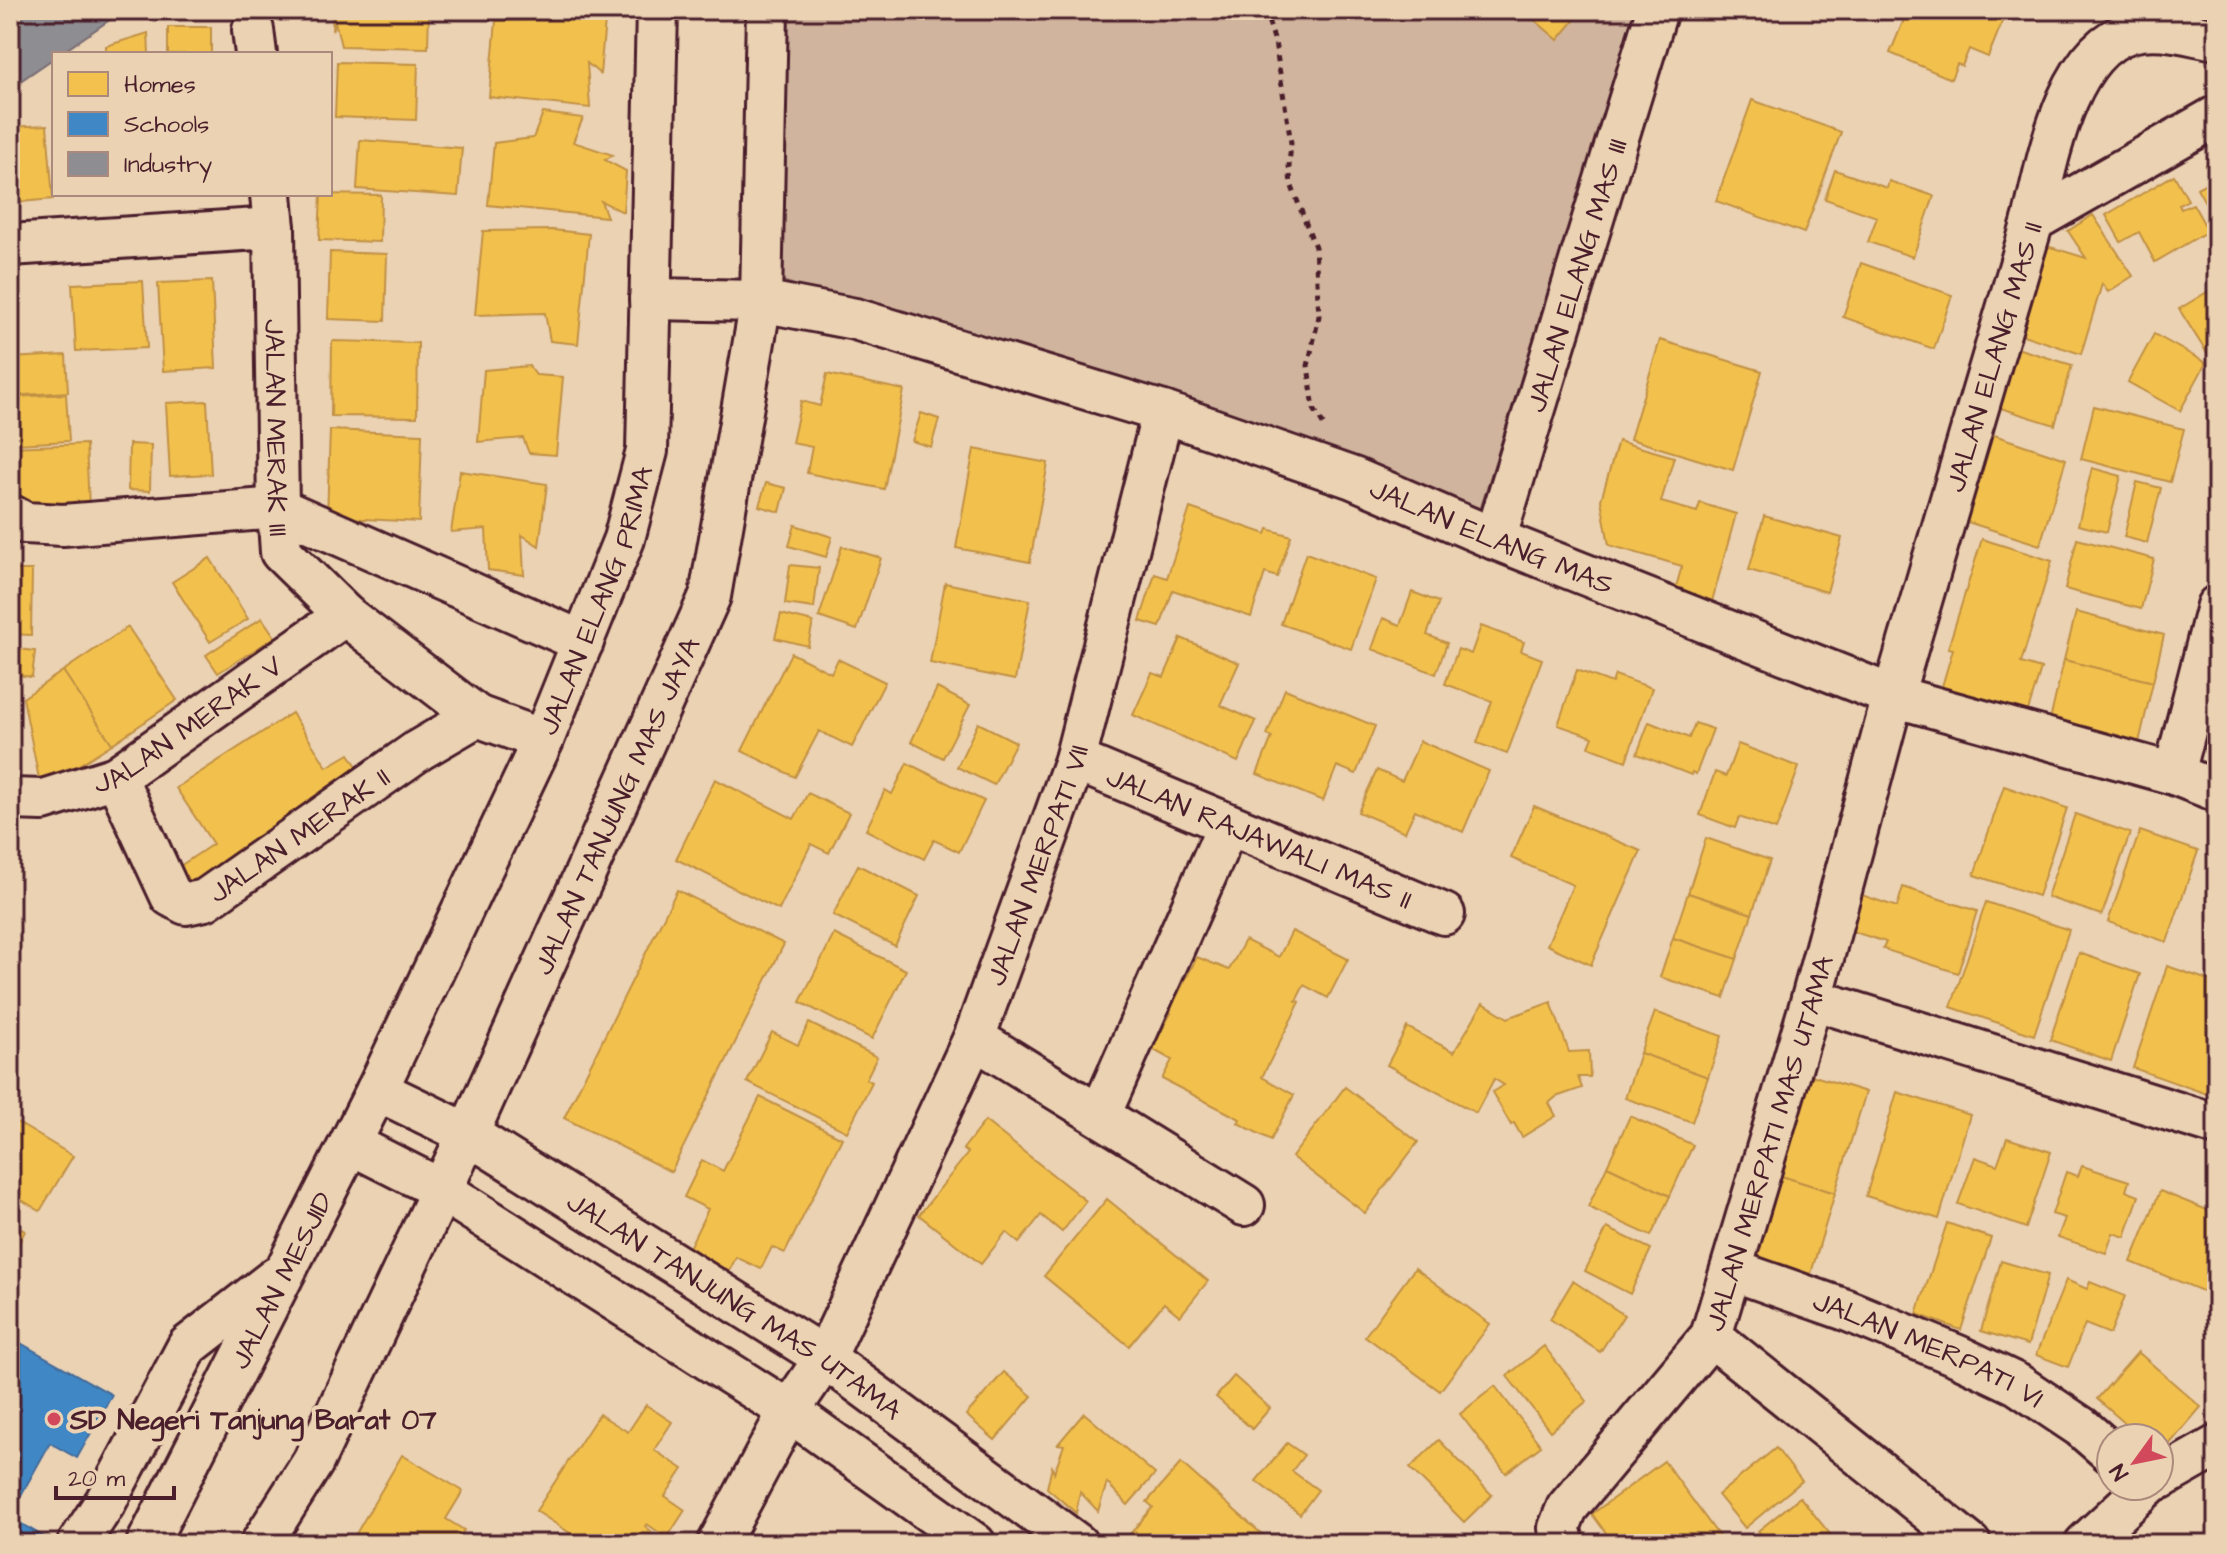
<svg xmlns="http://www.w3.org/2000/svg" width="2227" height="1554" font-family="'Architects Daughter',sans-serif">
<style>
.green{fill:#d0b49d;stroke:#8d6a64;stroke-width:2}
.homes{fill:#f2c14e;stroke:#c09044;stroke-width:2}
.schools{fill:#3f88c5;stroke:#426897;stroke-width:2}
.industry{fill:#8d8d92;stroke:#796c73;stroke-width:2}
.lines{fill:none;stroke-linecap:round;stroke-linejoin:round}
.minor-casing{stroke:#4a1f2b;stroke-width:46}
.path{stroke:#4a1f2b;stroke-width:5;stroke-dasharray:6 6;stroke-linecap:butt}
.minor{stroke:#ebd2b3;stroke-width:40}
.poi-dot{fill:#d1495b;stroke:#ebd2b3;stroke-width:3}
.labels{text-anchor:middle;stroke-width:8;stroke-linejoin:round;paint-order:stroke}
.street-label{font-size:28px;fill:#4a1f2b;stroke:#ebd2b3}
.poi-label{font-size:28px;font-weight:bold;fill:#4a1f2b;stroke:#ebd2b3;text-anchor:start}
</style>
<rect width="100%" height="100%" fill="#ebd2b3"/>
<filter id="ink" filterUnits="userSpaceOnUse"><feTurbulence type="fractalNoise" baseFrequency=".0125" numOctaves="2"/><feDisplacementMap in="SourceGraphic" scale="16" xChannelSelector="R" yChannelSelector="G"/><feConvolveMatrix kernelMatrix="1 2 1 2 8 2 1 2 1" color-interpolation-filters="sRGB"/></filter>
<g filter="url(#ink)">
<!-- green -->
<path class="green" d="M784 10H1636L1478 517 1162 403 776 279Z"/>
<!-- homes -->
<g class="homes">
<path d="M333 10H429L428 48 341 46 335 21 332 31Z"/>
<path d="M568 10H606L600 74 587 63 590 108 489 97 496 21 563 19Z"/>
<path d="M1523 10H1583L1558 40Z"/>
<path d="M1908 10H1984L1983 12 2003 20 1988 57 1969 49 1962 66 1957 64 1951 79 1890 53Z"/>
<rect x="168" y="27" width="43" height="27"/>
<path d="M148 33 149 54H106V46Z"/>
<path d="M337 62 418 64 416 120 335 117Z"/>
<path d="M1752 100 1841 132 1804 233 1716 201Z"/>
<path d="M543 113 583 118 573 142 613 155 605 160 626 171 623 212 601 201 607 217 488 205 494 143 533 138Z"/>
<path d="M47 125 53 199 10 203V127Z"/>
<path d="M360 140 462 148 458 196 357 189Z"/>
<path d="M2217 158V224L2197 188 2214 179 2206 165Z"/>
<path d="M1835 170 1887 188 1889 181 1934 196 1913 257 1868 242 1877 217 1825 199Z"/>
<path d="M2174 175 2188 200 2179 205 2181 209 2193 204 2208 231 2155 262 2139 232 2121 242 2106 215Z"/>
<path d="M321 194 381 195 380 242 319 240Z"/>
<path d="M2093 215 2133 276 2108 292 2102 284 2081 354 2020 334 2047 246 2086 258 2068 231Z"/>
<path d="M553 230 589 234 578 344 550 341 545 313 475 315 483 231Z"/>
<path d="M330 252 387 254 385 321 328 319Z"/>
<path d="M1861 263 1952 295 1934 349 1843 317Z"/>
<path d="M143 281 147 348 76 351 72 284Z"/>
<path d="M212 281 216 368 163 371 158 283Z"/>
<path d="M2217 286V369L2179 309Z"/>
<path d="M2154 334 2206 363 2180 411 2128 382Z"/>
<path d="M1660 340 1762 371 1733 470 1630 439Z"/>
<path d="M332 341 418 343 417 417 331 416Z"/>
<path d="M2010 346 2072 365 2055 425 1991 405Z"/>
<path d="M66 355 68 392 10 396V358Z"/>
<path d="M529 366 536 375 563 377 556 455 529 453 523 438 478 442 484 370Z"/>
<path d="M827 374 904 390 884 489 807 473 812 447 792 443 801 401 820 406Z"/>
<path d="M66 394 69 441 16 444 14 397Z"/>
<path d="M207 401 211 474 170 476 166 403Z"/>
<path d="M2094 406 2184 429 2170 482 2081 459Z"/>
<path d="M921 413 939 419 931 447 912 441Z"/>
<path d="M330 430 422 434 419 522 327 517Z"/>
<path d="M1985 432 2066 459 2040 545 1958 519Z"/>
<path d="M1618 441 1674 457 1661 502 1697 512 1700 503 1736 514 1711 605 1674 594 1682 566 1609 545 1601 500Z"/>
<path d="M86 444 89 507 10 510V447Z"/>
<path d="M129 444 151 445 150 491 128 490Z"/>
<path d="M974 449 1048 463 1030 562 956 548Z"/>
<path d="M2092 468 2121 476 2107 532 2078 525Z"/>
<path d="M460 471 547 484 539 546 522 535 524 575 488 570 486 529 451 532Z"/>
<path d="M2137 482 2161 488 2147 543 2124 537Z"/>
<path d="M766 483 786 488 780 512 759 506Z"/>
<path d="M1190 508 1266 534 1268 529 1291 536 1277 577 1265 573 1251 617 1173 590 1160 627 1140 621 1155 574 1167 578Z"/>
<path d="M1764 516 1842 538 1827 592 1749 570Z"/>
<path d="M795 525 832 537 826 557 789 546Z"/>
<path d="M1982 539 2052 561 2021 663 2041 669 2023 727 1938 700 1953 649 1948 648Z"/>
<path d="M2077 539 2154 559 2141 609 2065 589Z"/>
<path d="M842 546 881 558 857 630 819 617Z"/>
<path d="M1306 553 1376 579 1351 649 1281 624Z"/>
<path d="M210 558 248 619 210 642 172 582Z"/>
<path d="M790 565 819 568 814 608 785 604Z"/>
<path d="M10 570H32L31 635 10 634Z"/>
<path d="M945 583 1030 600 1015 680 930 663Z"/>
<path d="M1412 592 1439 602 1427 635 1447 643 1436 674 1372 649 1383 618 1400 625Z"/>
<path d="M2076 612 2164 635 2153 682 2064 660Z"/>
<path d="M781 614 813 622 808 646 775 638Z"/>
<path d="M262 618 275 637 218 673 206 655Z"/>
<path d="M1481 626 1524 642 1521 651 1542 659 1507 754 1477 743 1492 701 1445 684 1458 649 1471 654Z"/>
<path d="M128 627 177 700 112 744 63 671Z"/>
<path d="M1181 638 1239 663 1220 705 1256 721 1238 762 1133 715 1152 673 1164 677Z"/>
<path d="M10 648 35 651 32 677 10 674Z"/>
<path d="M791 653 831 673 838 659 885 682 852 747 819 731 795 777 742 751Z"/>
<path d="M2064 660 2153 682 2137 751 2048 729Z"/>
<path d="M1577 670 1612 683 1615 675 1652 688 1626 761 1589 747 1593 737 1558 725Z"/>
<path d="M63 671 112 744 41 789 23 698Z"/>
<path d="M937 688 970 705 943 758 911 742Z"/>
<path d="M1285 689 1375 726 1356 774 1337 766 1323 801 1257 774 1272 737 1267 735Z"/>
<path d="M292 713 327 767 349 754 364 777 187 891 174 870 213 844 176 788Z"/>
<path d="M1649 722 1689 738 1695 723 1713 729 1696 774 1692 772 1691 775 1637 754Z"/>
<path d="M978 723 1016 742 994 785 957 767Z"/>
<path d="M1420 741 1489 771 1463 832 1415 810 1405 832 1358 812 1377 770 1402 781Z"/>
<path d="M1738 744 1799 767 1776 830 1739 817 1735 828 1700 815 1715 772 1726 776Z"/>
<path d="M907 763 984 801 959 852 934 840 924 859 866 830 885 790 892 794Z"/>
<path d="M715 779 794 819 808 793 849 813 829 853 811 844 779 910 676 859Z"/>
<path d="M2004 786 2067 808 2038 896 1974 875Z"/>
<path d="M1534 806 1641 851 1591 965 1547 945 1573 885 1511 858Z"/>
<path d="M2075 814 2130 833 2102 915 2047 897Z"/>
<path d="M2140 831 2198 851 2167 942 2108 922Z"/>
<path d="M1706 838 1770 860 1752 914 1688 893Z"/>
<path d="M858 865 919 896 895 946 833 915Z"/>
<path d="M1903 887 1977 911 1958 973 1883 949 1886 942 1845 929 1856 893 1897 907Z"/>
<path d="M677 890 784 944 671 1172 564 1118Z"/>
<path d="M1688 893 1752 914 1737 959 1673 938Z"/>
<path d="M1986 902 2069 930 2034 1035 1951 1007Z"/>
<path d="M1292 931 1348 959 1328 998 1304 985 1296 1001 1300 1002 1262 1077 1294 1095 1271 1140 1238 1123 1240 1119 1162 1079 1172 1060 1152 1049 1171 1013 1164 1010 1174 991 1178 994 1197 957 1229 970 1245 940 1279 957Z"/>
<path d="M834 934 906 970 872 1039 800 1002Z"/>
<path d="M1673 938 1737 959 1724 998 1660 977Z"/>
<path d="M2079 953 2140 974 2111 1061 2050 1040Z"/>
<path d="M2167 966 2217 983V1064L2207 1094 2133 1068Z"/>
<path d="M1551 1002 1569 1052 1589 1051 1590 1077H1578L1582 1088 1556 1097 1549 1103 1556 1116 1522 1137 1514 1123 1511 1125 1492 1092 1504 1085 1494 1079 1476 1113 1387 1065 1407 1027 1454 1052 1483 1003 1508 1018Z"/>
<path d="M1655 1012 1722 1036 1708 1077 1640 1053Z"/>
<path d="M809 1023 877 1057 866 1079 872 1082 847 1132 747 1082 772 1032 798 1045Z"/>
<path d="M1640 1053 1708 1077 1692 1122 1625 1098Z"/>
<path d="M1811 1075 1866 1092 1835 1193 1781 1176Z"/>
<path d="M1345 1087 1418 1142 1365 1213 1292 1157Z"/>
<path d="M1897 1092 1970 1115 1939 1219 1866 1196Z"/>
<path d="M760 1097 842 1138 785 1253 772 1247 761 1269 736 1257 728 1274 686 1254 708 1209 684 1197 702 1160 723 1171Z"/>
<path d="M1630 1116 1693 1145 1670 1196 1607 1166Z"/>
<path d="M13 1120 73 1156 40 1211 10 1193V1124Z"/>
<path d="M985 1121 1086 1201 1062 1232 1041 1215 1019 1243 1006 1232 981 1264 919 1215 968 1153 963 1149Z"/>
<path d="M2007 1138 2051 1152 2026 1228 1958 1204 1975 1157 1997 1165Z"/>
<path d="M1607 1166 1670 1196 1651 1236 1588 1207Z"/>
<path d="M2082 1166 2129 1181 2126 1191 2139 1196 2125 1237 2113 1233 2106 1253 2058 1237 2065 1218 2052 1214 2066 1172 2078 1176Z"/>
<path d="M1781 1176 1835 1193 1806 1290 1752 1273Z"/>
<path d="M2160 1191 2217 1214V1278L2210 1294 2131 1262Z"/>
<path d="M1107 1199 1208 1281 1180 1316 1164 1303 1129 1346 1044 1276Z"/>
<path d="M10 1223 25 1231 10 1261Z"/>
<path d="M1947 1223 1991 1238 1961 1330 1917 1314Z"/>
<path d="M1607 1228 1651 1249 1630 1294 1585 1271Z"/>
<path d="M2001 1261 2048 1275 2028 1345 1981 1331Z"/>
<path d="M1415 1268 1490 1324 1440 1391 1365 1336Z"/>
<path d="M2066 1280 2087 1289 2090 1282 2125 1296 2110 1334 2085 1324 2068 1367 2036 1355Z"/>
<path d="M1573 1281 1624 1315 1600 1352 1550 1319Z"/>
<path d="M1544 1346 1587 1401 1550 1431 1507 1376Z"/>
<path d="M2138 1352 2201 1407 2161 1454 2159 1438H2142L2097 1399Z"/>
<path d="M1004 1372 1032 1396 995 1440 966 1415Z"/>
<path d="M1234 1376 1270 1408 1252 1429 1216 1397Z"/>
<path d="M1495 1386 1541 1446 1506 1473 1460 1414Z"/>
<path d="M646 1405 672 1422 654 1450 683 1469 665 1496 685 1510 667 1538 647 1524 645 1526 652 1532 645 1544H587L536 1511 599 1414 628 1432Z"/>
<path d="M1084 1413 1155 1474 1128 1505 1107 1483 1098 1511 1080 1492 1076 1513 1047 1488 1052 1467 1054 1473 1064 1445 1058 1444Z"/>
<path d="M1439 1440 1492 1495 1464 1522 1410 1468Z"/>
<path d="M1287 1443 1304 1455 1292 1471 1318 1490 1300 1514 1256 1481Z"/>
<path d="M1776 1448 1802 1481 1745 1528 1718 1495Z"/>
<path d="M402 1455 463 1491 446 1519 464 1530 455 1544H350Z"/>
<path d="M1664 1461 1721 1539 1715 1544H1614L1592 1514Z"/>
<path d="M1181 1463 1273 1544H1141L1130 1534 1153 1507 1147 1502Z"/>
<path d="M1800 1497 1838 1544H1769L1758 1531Z"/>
</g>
<!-- schools -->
<g class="schools">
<path d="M10 1337 112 1395 77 1458 50 1443 10 1515Z"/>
<path d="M10 1517 49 1540 47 1544H10Z"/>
</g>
<!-- industry -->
<path class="industry" d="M10 10H124L60 54H54V58L10 88Z"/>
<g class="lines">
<!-- minor casing -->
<g class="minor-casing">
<g id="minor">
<path d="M253 30 256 54"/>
<path id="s1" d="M271 194 274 228 278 508 281 552 345 615 477 716"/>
<path d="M2033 221C2047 164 2065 51 2131 32 2158 24 2191 35 2217 39"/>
<path d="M10 245 274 228"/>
<path id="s2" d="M650 299 761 301 855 319 1163 412 1353 478 1495 539 1893 696 2174 774 2217 791"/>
<path d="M10 515 25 523 63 525 278 508 583 642"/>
<path id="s3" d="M1495 539 1657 10"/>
<path id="s4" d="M1075 760 1444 914"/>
<path d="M2174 774 2217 606"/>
<path id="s5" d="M116 777 171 896 186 904 205 900 419 750 477 716 543 740"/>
<path id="s6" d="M10 799 43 800 116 777 345 615"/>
<path d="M1812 999 2217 1125"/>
<path d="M974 1038 1244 1205"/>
<path id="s7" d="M377 1090 468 1134 825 1358 1077 1544"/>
<path d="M1100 1115 1228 825"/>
<path d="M351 1144 440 1189 789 1411 975 1544"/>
<path id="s8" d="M1732 1270 1846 1310 1958 1356 2017 1384 2081 1427 2111 1453"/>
<path d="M1711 1336 1970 1544"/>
<path d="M2159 1479 2217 1446"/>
<path d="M78 1544 106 1501 188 1346 277 1277"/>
<path id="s9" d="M147 1544 377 1090 543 740 624 539 647 451 657 10"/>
<path id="s10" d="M261 1544 313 1462 468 1134 710 596 761 301 767 10"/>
<path id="s11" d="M718 1544 789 1411 825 1358 974 1038 1075 760 1163 412"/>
<path id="s12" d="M1564 1544 1559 1528 1567 1508 1711 1336 1812 999 1893 696 2033 221 2217 116"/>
<path d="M2085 1544 2147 1486"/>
</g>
</g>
<!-- path -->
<path class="path" d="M1265 10 1275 42 1291 143 1289 166 1291 184 1315 247 1319 316 1308 366 1314 409 1324 426"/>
<!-- minor -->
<use href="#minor" class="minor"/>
</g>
</g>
<!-- markers -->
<circle class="poi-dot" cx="54" cy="1419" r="8"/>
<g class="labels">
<!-- street labels -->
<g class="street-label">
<text dy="10" stroke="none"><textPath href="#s3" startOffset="276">JALAN ELANG MAS III</textPath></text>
<text dy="10" stroke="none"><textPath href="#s12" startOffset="1282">JALAN ELANG MAS II</textPath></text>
<text dy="10" stroke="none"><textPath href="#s1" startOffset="234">JALAN MERAK III</textPath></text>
<text dy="10" stroke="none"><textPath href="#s2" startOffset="880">JALAN ELANG MAS</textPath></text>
<text dy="10" stroke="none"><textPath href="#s9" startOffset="1046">JALAN ELANG PRIMA</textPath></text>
<text dy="10" stroke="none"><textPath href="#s6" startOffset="198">JALAN MERAK V</textPath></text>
<text dy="10" stroke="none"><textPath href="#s10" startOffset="820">JALAN TANJUNG MAS JAYA</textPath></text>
<text dy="10" stroke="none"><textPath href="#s5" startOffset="282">JALAN MERAK II</textPath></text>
<text dy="10" stroke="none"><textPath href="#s4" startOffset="200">JALAN RAJAWALI MAS II</textPath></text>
<text dy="10" stroke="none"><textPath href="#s11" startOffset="752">JALAN MERPATI VII</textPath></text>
<text dy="10" stroke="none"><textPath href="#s12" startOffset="464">JALAN MERPATI MAS UTAMA</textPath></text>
<text dy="10" stroke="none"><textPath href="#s9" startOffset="296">JALAN MESJID</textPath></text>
<text dy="10" stroke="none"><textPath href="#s7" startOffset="418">JALAN TANJUNG MAS UTAMA</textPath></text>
<text dy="10" stroke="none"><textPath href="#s8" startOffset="212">JALAN MERPATI VI</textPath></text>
</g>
<!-- poi labels -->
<g class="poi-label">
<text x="70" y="1429">SD Negeri Tanjung Barat 07</text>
</g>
</g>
<!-- margin -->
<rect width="2227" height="1554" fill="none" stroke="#ebd2b3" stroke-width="40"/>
<rect x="20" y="20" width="2187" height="1514" fill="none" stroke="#4a1f2b" stroke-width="3" filter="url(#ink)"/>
<!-- legend -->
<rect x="52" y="52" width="280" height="144" fill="#ebd2b3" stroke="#ab8a7d" stroke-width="2"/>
<rect x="68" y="72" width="40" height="24" fill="#f2c14e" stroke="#ab8a7d" stroke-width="2"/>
<text x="124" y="92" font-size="24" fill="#4a1f2b">Homes</text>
<rect x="68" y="112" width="40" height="24" fill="#3f88c5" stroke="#ab8a7d" stroke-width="2"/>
<text x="124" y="132" font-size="24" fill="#4a1f2b">Schools</text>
<rect x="68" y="152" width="40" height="24" fill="#8d8d92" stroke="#ab8a7d" stroke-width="2"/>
<text x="124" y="172" font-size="24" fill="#4a1f2b">Industry</text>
<!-- north arrow -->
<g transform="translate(2135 1462) rotate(237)"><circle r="38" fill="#ebd2b3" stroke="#ab8a7d" stroke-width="2"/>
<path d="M0-6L14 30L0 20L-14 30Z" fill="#d1495b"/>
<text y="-12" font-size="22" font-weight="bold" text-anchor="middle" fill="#4a1f2b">N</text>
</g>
<!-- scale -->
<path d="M56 1486v12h118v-12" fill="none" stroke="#4a1f2b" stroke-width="4"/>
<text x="68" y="1486" font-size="24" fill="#4a1f2b" stroke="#ebd2b3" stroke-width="6" paint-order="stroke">20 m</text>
</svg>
